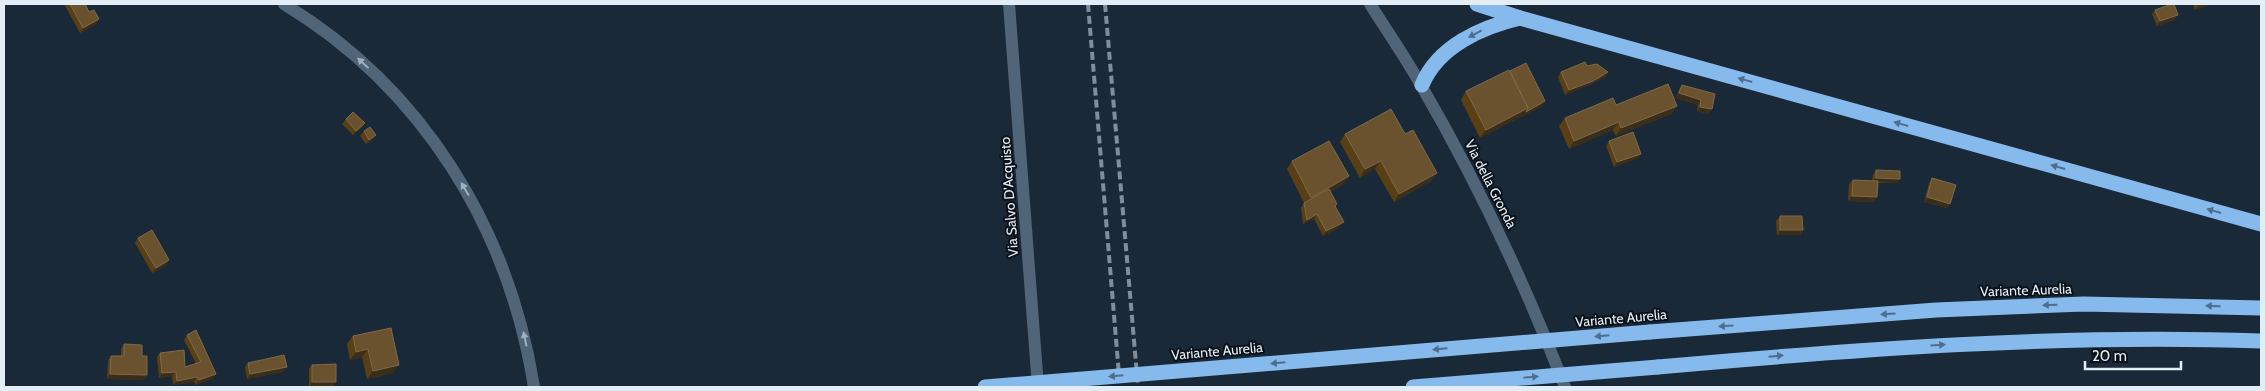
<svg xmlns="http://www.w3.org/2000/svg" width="2265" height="391" font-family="Cabin,sans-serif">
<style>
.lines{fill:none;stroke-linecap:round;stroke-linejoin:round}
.minor{stroke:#516579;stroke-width:12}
.highway{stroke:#87baec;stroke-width:15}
.rail{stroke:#818e9a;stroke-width:4;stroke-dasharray:8 4;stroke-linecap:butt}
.highway-bridge{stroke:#87baec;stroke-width:15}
.wall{fill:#5a3f15}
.shaded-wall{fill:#3a2e19}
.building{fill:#69522d;stroke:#7c6a4d}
.oneway{fill:#4f6e8d}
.oneway2{fill:#a1b0be}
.labels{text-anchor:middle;stroke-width:4;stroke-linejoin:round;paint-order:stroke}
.street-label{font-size:14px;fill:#e2edf6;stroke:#0b1118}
</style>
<rect width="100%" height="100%" fill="#1a2938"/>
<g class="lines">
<!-- minor -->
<g class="minor">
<path d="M284 4C423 88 509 229 534 387"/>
<path d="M1009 4 1038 387"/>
<path d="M1370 4C1387 31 1406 58 1422 87 1478 183 1525 284 1565 387"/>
</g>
<!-- highway -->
<g class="highway">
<path d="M1477 4 1520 18 2261 224"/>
<path d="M1422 85C1438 46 1482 27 1520 18"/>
<path d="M1650 332 1936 310 2084 304 2261 308"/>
<path d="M1658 367C1859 349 2059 334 2261 341"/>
</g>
<!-- rail -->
<g class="rail">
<path d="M1088 4 1120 387"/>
<path d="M1105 4 1138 387"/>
</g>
<!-- highway-bridge -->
<g class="highway-bridge">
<path d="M985 387 1650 332"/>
<path d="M1413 387 1658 367"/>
</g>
</g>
<!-- wall -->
<g class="wall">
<path d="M64 4H85L89 12 99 19 96 24 80 33Z"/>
<path d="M2193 4H2211L2195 10Z"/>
<path d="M2155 10 2178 15 2174 20 2157 26 2152 14Z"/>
<path d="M1587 66 1608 72 1605 77 1589 85 1565 95 1558 77 1561 72Z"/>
<path d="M1682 85 1715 94 1709 114 1697 111 1698 105 1676 98 1679 90Z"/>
<path d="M1466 91 1542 106 1480 138 1461 100Z"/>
<path d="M1616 105 1677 106 1671 114 1616 136 1613 130 1569 149 1559 126 1565 118Z"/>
<path d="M346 119 365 123 361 128 353 135 342 124Z"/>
<path d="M364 131 376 135 372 140 366 144 360 136Z"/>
<path d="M1345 134 1431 181 1394 202 1375 169 1360 178 1340 142Z"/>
<path d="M1609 141 1641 154 1638 158 1614 167 1606 146Z"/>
<path d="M1292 161 1349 176 1343 184 1330 192 1335 207 1340 227 1323 236 1314 219 1303 224 1301 208 1304 203 1287 169Z"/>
<path d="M1876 170 1897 183H1878L1874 202 1848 201 1849 184 1853 180 1872 181 1873 175Z"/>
<path d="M1932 178 1950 204 1947 208 1924 202 1929 183Z"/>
<path d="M1780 216 1803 230 1800 235H1777L1776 221Z"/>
<path d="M138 238 169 260 166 265 152 273 135 243Z"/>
<path d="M391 328 393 373 367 379 362 357 350 360 347 344 353 336Z"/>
<path d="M187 335 216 374 212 379 196 385 194 382 173 385 172 376 159 378 157 357 160 353 185 367 196 364 184 340Z"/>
<path d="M124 344 142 356 147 375 143 380 107 379 108 360 111 356H121V349Z"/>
<path d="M248 363 283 372 247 379 245 367Z"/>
<path d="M312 365 333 387H309V369Z"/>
</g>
<!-- shaded-wall -->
<g class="shaded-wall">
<path d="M2200 4H2211L2195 10Z"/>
<path d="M2178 15 2174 20 2157 26 2160 21Z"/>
<path d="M99 19 96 24 80 33 83 28Z"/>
<path d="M1608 72 1605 77 1589 85 1565 95 1569 90Z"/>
<path d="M1679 93 1701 100 1698 105 1676 98Z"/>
<path d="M1545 101 1542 106 1480 138 1486 130 1528 108Z"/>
<path d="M1677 106 1671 114 1616 136 1621 128Z"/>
<path d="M1700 107 1712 109 1709 114 1697 111Z"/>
<path d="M1619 122 1613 130 1569 149 1574 141Z"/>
<path d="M365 123 361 128 353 135 356 131Z"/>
<path d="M376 135 372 140 366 144 369 140Z"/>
<path d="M1641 154 1638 158 1614 167 1617 162Z"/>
<path d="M1381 161 1375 169 1360 178 1365 169Z"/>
<path d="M1437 173 1431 181 1394 202 1399 194Z"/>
<path d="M1349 176 1343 184 1305 206 1311 198Z"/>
<path d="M1876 178 1900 179 1897 183 1872 182Z"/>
<path d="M1852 196 1877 197 1874 202 1848 201Z"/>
<path d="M1927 197 1950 204 1947 208 1924 202Z"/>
<path d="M1317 214 1314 219 1303 224 1307 220Z"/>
<path d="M1344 222 1340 227 1323 236 1326 231Z"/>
<path d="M1780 230H1803L1800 235H1777Z"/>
<path d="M169 260 166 265 152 273 156 268Z"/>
<path d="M368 349 362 357 350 360 356 352Z"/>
<path d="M399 365 393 373 367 379 373 371Z"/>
<path d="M287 367 283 372 247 379 250 374Z"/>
<path d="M176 372 172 376 159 378 162 373Z"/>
<path d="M110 374 147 375 143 380 107 379Z"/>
<path d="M216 374 212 379 196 385 199 380Z"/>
<path d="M197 377 194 382 173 385 177 381Z"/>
<path d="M312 382H336L333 387H309Z"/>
</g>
<!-- building -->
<g class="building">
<path d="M70 4H85L89 12 94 10 99 19 83 28Z"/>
<path d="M2172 4H2174L2178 15 2160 21 2155 10Z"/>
<path d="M1585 62 1587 66 1597 64 1608 72 1593 81 1569 90 1561 72Z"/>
<path d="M1526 63 1545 101 1526 112 1528 108 1510 71Z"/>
<path d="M1509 70 1528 108 1486 130 1466 91Z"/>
<path d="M1668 84 1677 106 1621 128 1619 122 1574 141 1565 118 1613 98 1616 105Z"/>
<path d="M1682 85 1715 94 1712 109 1700 107 1701 100 1679 93Z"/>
<path d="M1391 109 1405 134 1413 130 1437 173 1399 194 1381 161 1365 169 1345 134Z"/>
<path d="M353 112 365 123 356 131 346 119Z"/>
<path d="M370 127 376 135 369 140 364 131Z"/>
<path d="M1633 132 1641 154 1617 162 1609 141Z"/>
<path d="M1329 141 1349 176 1311 198 1292 161Z"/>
<path d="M1876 170 1900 171V179L1876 178Z"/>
<path d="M1932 178 1956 185 1950 204 1927 197Z"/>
<path d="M1853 180 1878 181 1877 197 1852 196Z"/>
<path d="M1329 189 1337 204 1335 206 1344 222 1326 231 1317 214 1307 220 1304 203Z"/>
<path d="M1780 216H1802L1803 230H1780Z"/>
<path d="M152 230 169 260 156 268 138 238Z"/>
<path d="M391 328 399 365 373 371 368 349 356 352 353 336Z"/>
<path d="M196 330 216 374 199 380 197 377 177 381 176 372 162 373 160 353 184 350 185 367 201 362 187 335Z"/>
<path d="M124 344 142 345V356H147V375L110 374 111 356H124Z"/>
<path d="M284 355 287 367 250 374 248 363Z"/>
<path d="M336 364V382H312V365Z"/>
</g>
<!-- one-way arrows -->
<defs><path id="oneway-solid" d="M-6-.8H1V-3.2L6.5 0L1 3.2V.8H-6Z" transform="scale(1.25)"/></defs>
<g class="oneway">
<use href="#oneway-solid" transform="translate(1475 34) rotate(152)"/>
<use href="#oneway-solid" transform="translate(1745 80) rotate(-164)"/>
<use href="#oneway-solid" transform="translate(1901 124) rotate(-164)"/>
<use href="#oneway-solid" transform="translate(2058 167) rotate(-164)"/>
<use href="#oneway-solid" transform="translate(2214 211) rotate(-164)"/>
<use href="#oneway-solid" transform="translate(2050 305) rotate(178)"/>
<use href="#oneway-solid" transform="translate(2213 306) rotate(-179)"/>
<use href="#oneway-solid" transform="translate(1888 314) rotate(176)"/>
<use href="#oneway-solid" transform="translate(1726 326) rotate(176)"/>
<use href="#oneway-solid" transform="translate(1602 336) rotate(175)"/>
<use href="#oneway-solid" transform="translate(1938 345) rotate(-3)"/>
<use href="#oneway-solid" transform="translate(1440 349) rotate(175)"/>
<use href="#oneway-solid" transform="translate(1776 356) rotate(-5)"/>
<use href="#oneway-solid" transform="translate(1278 363) rotate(175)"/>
<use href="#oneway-solid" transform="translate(1116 376) rotate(175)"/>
<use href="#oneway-solid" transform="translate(1531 377) rotate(-5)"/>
</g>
<g class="oneway2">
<use href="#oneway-solid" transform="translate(363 63) rotate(-137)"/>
<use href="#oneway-solid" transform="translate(465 189) rotate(-121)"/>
<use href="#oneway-solid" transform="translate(525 339) rotate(-102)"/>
</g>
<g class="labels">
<!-- street labels -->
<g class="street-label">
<text transform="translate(1491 184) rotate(63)" y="5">Via della Gronda</text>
<text transform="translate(1009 197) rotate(-94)" y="5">Via Salvo D'Acquisto</text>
<text transform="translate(2026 290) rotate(-2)" y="5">Variante Aurelia</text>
<text transform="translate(1621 318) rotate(-5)" y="5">Variante Aurelia</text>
<text transform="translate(1217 351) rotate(-5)" y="5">Variante Aurelia</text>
</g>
</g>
<!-- border -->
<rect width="2265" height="391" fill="none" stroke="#e2edf6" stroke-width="10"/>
<!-- scale -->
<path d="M2085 361v8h96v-8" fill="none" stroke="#e2edf6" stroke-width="2.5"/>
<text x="2092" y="361" font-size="15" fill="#e2edf6" stroke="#0b1118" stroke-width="4" paint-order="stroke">20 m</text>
</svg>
